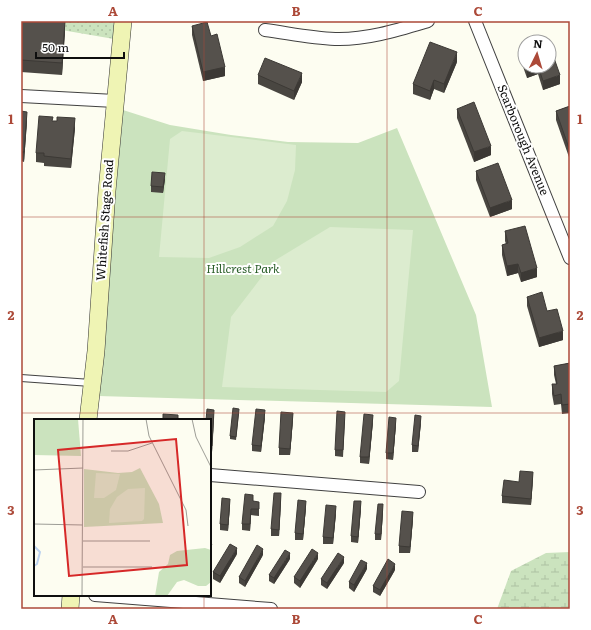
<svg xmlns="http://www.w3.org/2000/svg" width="591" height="630" font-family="Literata,serif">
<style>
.grass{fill:url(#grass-dots)}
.wetland{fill:url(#wetland-marsh)}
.park{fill:#cbe3be}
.pitch{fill:#dceccf}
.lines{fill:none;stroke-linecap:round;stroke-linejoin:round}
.service-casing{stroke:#414141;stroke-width:8}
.minor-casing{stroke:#414141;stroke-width:14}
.secondary-casing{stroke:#303030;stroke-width:18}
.service{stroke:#fff;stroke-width:6}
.minor{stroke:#fff;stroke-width:12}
.secondary{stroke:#eff4b4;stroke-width:17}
.wall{fill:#494641}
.shaded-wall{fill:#3c3935}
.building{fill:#55514c;stroke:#3c3935}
.grid{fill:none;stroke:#ac4938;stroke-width:1;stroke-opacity:0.55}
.labels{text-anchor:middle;stroke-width:4;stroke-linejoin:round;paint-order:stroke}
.street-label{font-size:12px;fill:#0e0e0e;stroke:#fff}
.park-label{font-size:12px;font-style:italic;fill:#285d27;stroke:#fff}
.inset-river{fill:none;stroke:#bcd2ee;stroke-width:2}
.inset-road{fill:none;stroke:#9d9d96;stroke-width:1}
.view{fill:#d62828;fill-opacity:0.15;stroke:#d62828;stroke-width:2}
.inset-edge{fill:none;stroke:#0e0e0e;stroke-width:2}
.neatline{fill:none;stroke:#ac4938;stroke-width:1.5}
.grid-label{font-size:13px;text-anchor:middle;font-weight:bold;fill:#ac4938}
</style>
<defs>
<pattern id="grass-dots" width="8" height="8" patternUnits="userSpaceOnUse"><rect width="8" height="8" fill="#cbe3be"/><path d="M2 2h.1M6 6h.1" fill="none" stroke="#adc2a2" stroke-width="1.8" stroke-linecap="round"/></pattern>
<pattern id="wetland-marsh" width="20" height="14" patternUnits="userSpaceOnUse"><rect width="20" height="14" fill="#cbe3be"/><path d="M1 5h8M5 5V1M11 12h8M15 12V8" fill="none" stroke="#adc2a2"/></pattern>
</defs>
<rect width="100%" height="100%" fill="#fdfdf1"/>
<!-- grass -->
<path class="grass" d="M21 21H114V39L21 23Z"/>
<!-- wetland -->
<path class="wetland" d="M570 552V609H497L511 571 546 553Z"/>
<!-- park -->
<path class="park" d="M123 110 170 125 231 135 288 142 358 143 397 128 476 315 492 407 98 396Z"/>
<!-- pitch -->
<g class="pitch">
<path d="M182 131 296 145 295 170 287 201 273 226 240 247 209 258 159 257 170 139Z"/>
<path d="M330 227 413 230 399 381 386 392 222 387 231 317 274 261Z"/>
</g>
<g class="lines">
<!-- service casing -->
<g class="service-casing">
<path id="service" d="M21 378 91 383"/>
</g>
<!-- minor casing -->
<g class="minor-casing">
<g id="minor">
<path d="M475 21 570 258"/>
<path d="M265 30C288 33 311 38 335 39 366 40 398 30 428 21"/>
<path d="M21 96 115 101"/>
<path d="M210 475 419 492"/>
<path d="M95 595 271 609"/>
</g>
</g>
<!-- secondary casing -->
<g class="secondary-casing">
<g id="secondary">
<path d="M88 420 96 351 107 191 123 21"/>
<path d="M70 609 71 595"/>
</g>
</g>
<!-- service -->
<use href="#service" class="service"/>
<!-- minor -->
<use href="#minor" class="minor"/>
<!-- secondary -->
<use href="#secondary" class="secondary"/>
</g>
<!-- wall -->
<g class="wall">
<path d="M21 21 65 31 62 75 21 72Z"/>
<path d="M192 26 211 36 225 76 203 81 192 35Z"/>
<path d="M525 50V66H549L560 84 543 90 538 74 527 78 521 61V52Z"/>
<path d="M457 62 444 93 434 89 430 100 413 94V84Z"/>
<path d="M258 75 302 82 294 100 258 84Z"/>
<path d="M570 106V160L556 120V111Z"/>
<path d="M457 109 491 155 474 162 457 118Z"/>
<path d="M21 111 27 121 24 162 21 161Z"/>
<path d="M53 121 75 128 71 168 44 166V163L36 162V153Z"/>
<path d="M476 171 512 209 490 217 476 180Z"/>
<path d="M165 179 163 193 151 192V186Z"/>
<path d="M505 231 537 277 521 282 518 273 507 276 502 255V245L506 244 505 241Z"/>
<path d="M527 297 563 340 539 347 527 306Z"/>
<path d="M570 363V413L562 414 561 404 554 405 552 394V384H556L554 375V366Z"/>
<path d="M239 412 236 440 230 439V436Z"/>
<path d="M214 416 212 452H210V420Z"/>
<path d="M265 417 261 452 252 451V445Z"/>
<path d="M345 418 343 457 335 456V450Z"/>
<path d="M293 419 290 455H279V448Z"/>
<path d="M373 421 369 464 360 463V457Z"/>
<path d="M421 422 418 452H412V445Z"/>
<path d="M396 424 393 460 386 459V453Z"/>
<path d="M533 478 531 505 502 503V496L519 482Z"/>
<path d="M281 500 279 536H271V529Z"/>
<path d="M253 501 259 508V516L251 515 250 531 242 530V524Z"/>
<path d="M230 505 228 531 220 530V524Z"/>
<path d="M306 507 303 540H295V533Z"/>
<path d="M361 508 358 543 351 542V536Z"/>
<path d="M383 511 381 540H375V534Z"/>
<path d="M336 513 333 544H323V537Z"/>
<path d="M413 519 410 553H399V546Z"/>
<path d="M237 554 220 583 213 579V572Z"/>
<path d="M263 555 245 587 239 583V577Z"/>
<path d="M290 559 274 584 269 581V575Z"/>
<path d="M318 559 300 588 294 583V577Z"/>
<path d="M344 563 327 589 321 585V579Z"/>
<path d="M367 569 354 592 349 588V582Z"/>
<path d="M395 570 380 596 373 592V586Z"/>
</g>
<!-- shaded-wall -->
<g class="shaded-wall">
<path d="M65 21V31L62 75V63Z"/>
<path d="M457 52V62L444 93V84Z"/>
<path d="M535 66H538V74L527 78V69Z"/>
<path d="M225 67V76L203 81V72Z"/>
<path d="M302 73V82L294 100V91Z"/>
<path d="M560 75V84L543 90V81Z"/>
<path d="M434 80V89L430 100V91Z"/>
<path d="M27 112V121L24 162V152Z"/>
<path d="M75 118V128L71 168V159Z"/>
<path d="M491 146V155L474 162V152Z"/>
<path d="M165 173V179L163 193V187Z"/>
<path d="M512 200V209L490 217V208Z"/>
<path d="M518 264V273L507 276V266Z"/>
<path d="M537 268V277L521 282V273Z"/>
<path d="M563 331V340L539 347V338Z"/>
<path d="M214 410V416L212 452V446Z"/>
<path d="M265 410V417L261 452V446Z"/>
<path d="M293 413V419L290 455V449Z"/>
<path d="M373 415V421L369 464V457Z"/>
<path d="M421 416V422L418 452V446Z"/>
<path d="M396 418V424L393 460V453Z"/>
<path d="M533 472V478L531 505V499Z"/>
<path d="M281 493V500L279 536V530Z"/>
<path d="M230 499V505L228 531V525Z"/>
<path d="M306 501V507L303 540V534Z"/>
<path d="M361 501V508L358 543V537Z"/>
<path d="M383 504V511L381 540V534Z"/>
<path d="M336 506V513L333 544V538Z"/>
<path d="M251 509V515L250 531V524Z"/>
<path d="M413 512V519L410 553V547Z"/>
<path d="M212 544V550L210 553V547Z"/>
<path d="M237 548V554L220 583V576Z"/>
<path d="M263 549V555L245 587V581Z"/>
<path d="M290 553V559L274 584V578Z"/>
<path d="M318 553V559L300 588V581Z"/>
<path d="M344 557V563L327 589V583Z"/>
<path d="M367 563V569L354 592V585Z"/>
<path d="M395 564V570L380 596V590Z"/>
</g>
<!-- building -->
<g class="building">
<path d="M21 21H65L62 63 21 60Z"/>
<path d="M207 22 211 36 217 34 225 67 203 72 192 26Z"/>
<path d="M430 42 457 52 444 84 434 80 430 91 413 84Z"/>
<path d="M549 44 560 75 543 81 538 66H549Z"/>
<path d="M525 50V63L521 52Z"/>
<path d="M265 58 302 73 294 91 258 75Z"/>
<path d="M526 66H535L527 69Z"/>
<path d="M474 102 491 146 474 152 457 109Z"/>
<path d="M570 106V151L556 111Z"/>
<path d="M21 111 27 112 24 152H21Z"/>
<path d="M39 116 53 117 52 121H57V117L75 118 71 159 44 156V153H36Z"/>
<path d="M498 163 512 200 490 208 476 171Z"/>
<path d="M152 172 165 173 163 187 151 186Z"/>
<path d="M525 226 537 268 521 273 518 264 507 266 502 245 508 243 505 231Z"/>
<path d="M542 292 547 311 557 309 563 331 539 338 527 297Z"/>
<path d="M570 363V404L562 405 561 394 554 396 552 384H557L554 366Z"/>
<path d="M233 408 239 409 236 437 230 436Z"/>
<path d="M207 409 214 410 212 446H210V420H206Z"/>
<path d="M256 409 265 410 261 446 252 445Z"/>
<path d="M337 411 345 412 343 450H335Z"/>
<path d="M281 412 293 413 290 449 279 448Z"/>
<path d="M163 414 178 415V420H163Z"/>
<path d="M364 414 373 415 369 457H360Z"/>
<path d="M415 415 421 416 418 446 412 445Z"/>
<path d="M389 417 396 418 393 453H386Z"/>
<path d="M520 471 533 472 531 499 502 496 504 480 519 482Z"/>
<path d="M274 493H281L279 530 271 529Z"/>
<path d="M245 494 253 495V501L259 502V509H251L250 524H242Z"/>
<path d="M222 498 230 499 228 525 220 524Z"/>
<path d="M298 500 306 501 303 534 295 533Z"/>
<path d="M354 501H361L358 537 351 536Z"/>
<path d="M378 504H383L381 534H375Z"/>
<path d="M326 505 336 506 333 538 323 537Z"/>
<path d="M402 511 413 512 410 547 399 546Z"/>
<path d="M210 542 212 544 210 547Z"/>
<path d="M230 544 237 548 220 576 213 572Z"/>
<path d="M257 545 263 549 245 581 239 577Z"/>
<path d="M312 549 318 553 300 581 294 577Z"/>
<path d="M285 550 290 553 274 578 269 575Z"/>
<path d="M338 553 344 557 327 583 321 579Z"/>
<path d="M388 559 395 564 380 590 373 586Z"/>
<path d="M361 560 367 563 354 585 349 582Z"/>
</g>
<!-- grid -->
<path class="grid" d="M204 21V420M387 21V609M21 217H570M21 413H570M204 595V609"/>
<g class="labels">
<!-- street labels -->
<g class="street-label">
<text transform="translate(523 140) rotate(68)" y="4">Scarborough Avenue</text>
<text transform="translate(105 220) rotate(-86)" y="4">Whitefish Stage Road</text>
</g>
<!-- park labels -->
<g class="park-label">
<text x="243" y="273">Hillcrest Park</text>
</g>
</g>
<!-- overview -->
<g transform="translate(34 419)">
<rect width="177" height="177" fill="#fdfdf1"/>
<path d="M0 0H44L47 37 0 36Z" fill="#cbe3be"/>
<path d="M171 129 177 131V163L172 167H164L150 161 143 163 133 177H121L125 153 134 145 136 136 143 132Z" fill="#cbe3be"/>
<path d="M106 49 125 85 129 104 50 108V50L84 54 98 53Z" fill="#cbe3be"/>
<path d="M62 54 86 55 82 71 70 79H60ZM111 69 110 100 108 102 75 104 76 90 83 78 94 70Z" fill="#dceccf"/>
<path class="inset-river" d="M0 127 6 133 3 145 0 147"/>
<path class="inset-road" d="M112 0 115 17 152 91 154 107M158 0 162 18 177 48M77 32H94L118 24M0 51 49 49M0 105 49 106M49 122H116M49 148H118M48 177 49 0"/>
<path class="view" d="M142 20 153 146 35 157 24 31Z"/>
<rect width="177" height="177" class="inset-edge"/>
</g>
<!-- border -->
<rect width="591" height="630" fill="none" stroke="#ffffff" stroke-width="44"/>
<!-- north arrow -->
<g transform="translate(537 54) rotate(5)"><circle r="19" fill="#ffffff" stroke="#9f9f9f"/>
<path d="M0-3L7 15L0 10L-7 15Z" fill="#ac4938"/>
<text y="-6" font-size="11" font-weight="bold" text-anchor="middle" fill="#0e0e0e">N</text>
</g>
<!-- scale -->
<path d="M36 52v6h88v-6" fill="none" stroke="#0e0e0e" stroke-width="2"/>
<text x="42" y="52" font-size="12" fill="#0e0e0e" stroke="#ffffff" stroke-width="3" paint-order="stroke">50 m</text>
<rect x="22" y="22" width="547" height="586" class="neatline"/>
<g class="grid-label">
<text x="113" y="16">A</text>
<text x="296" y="16">B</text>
<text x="478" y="16">C</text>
<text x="11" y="124">1</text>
<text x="580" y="124">1</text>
<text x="11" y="320">2</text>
<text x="580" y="320">2</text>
<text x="11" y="515">3</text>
<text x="580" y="515">3</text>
<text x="113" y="624">A</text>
<text x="296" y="624">B</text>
<text x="478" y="624">C</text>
</g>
</svg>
